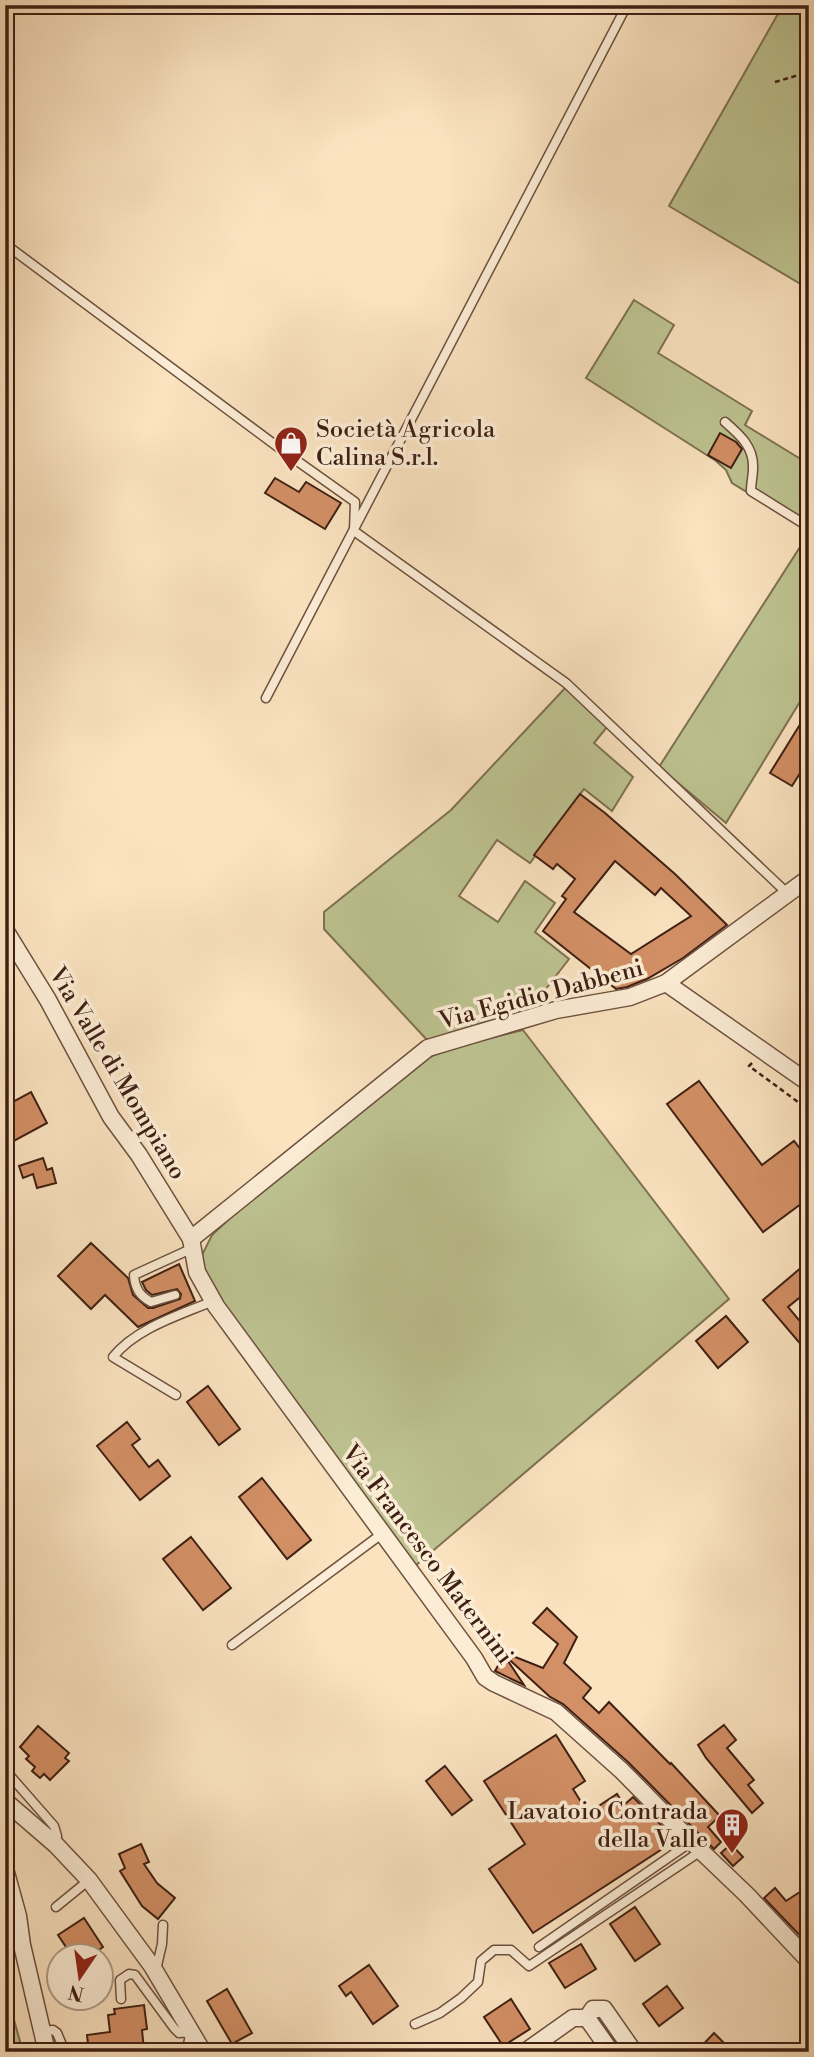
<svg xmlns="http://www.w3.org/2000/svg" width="814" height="2057" font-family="'Libre Bodoni',serif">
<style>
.green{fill:#bec492;stroke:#7e7252;stroke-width:2}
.building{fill:#d38f65;stroke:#3e1f13;stroke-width:2;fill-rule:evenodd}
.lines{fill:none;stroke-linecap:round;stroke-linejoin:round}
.service-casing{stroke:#6d503e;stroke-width:11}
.minor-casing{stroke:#6d503e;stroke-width:19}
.path{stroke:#3e1f13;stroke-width:2.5;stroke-dasharray:5 3.5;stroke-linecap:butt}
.service{stroke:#fcedd6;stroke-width:8}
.minor{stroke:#fcedd6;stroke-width:16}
.labels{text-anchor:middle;stroke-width:7;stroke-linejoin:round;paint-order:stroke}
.poi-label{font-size:24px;fill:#3e1f13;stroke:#fcedd6;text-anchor:start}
.street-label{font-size:24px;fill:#3e1f13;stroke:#fcedd6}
</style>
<rect width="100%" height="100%" fill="#fbe3c0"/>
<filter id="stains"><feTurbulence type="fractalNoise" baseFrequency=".00286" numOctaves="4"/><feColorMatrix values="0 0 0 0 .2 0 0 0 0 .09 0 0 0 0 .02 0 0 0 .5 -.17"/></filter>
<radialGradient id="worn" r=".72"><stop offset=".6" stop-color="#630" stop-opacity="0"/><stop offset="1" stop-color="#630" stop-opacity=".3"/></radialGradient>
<!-- green -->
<g class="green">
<path d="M783 5H809V289L669 206Z"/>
<path d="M634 300 674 325 658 353 752 411 745 425 799 458 809 442V530L732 483 726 470 716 461 586 378Z"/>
<path d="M809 533V687L726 823 659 767Z"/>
<path d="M567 686 607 727 594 743 633 777 612 811 584 789 530 863 497 840 459 896 498 922 525 881 555 903 535 932 569 959 532 1007 428 1041 324 929V912L451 810Z"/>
<path d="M523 1030 729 1299 415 1566 306 1415 223 1304 202 1271V1255L212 1235 241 1208 426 1058 467 1044Z"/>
<path d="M5 1988 23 2052H5Z"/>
</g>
<!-- building -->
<g class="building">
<path d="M720 433 736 442 742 449 731 468 708 455Z"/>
<path d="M275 478 299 492 306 482 341 503 325 529 265 493Z"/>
<path d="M809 710V759L792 786 770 773Z"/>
<path d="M580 794 605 813 675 874 727 925 683 958 647 979 627 987 616 989 543 931 566 899 562 896 575 879 557 864 553 869 534 855ZM615 861 655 895 661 888 691 916 631 954 574 912Z"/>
<path d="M699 1081 762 1165 794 1141 809 1160V1198L763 1232 667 1104Z"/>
<path d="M31 1092 47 1123 12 1142 5 1129V1106Z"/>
<path d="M43 1158 47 1170 52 1168 56 1183 37 1188 33 1174 23 1178 19 1166Z"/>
<path d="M91 1243 128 1278 133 1295 148 1308H153L180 1299 181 1294 177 1289 152 1295 146 1290 142 1282 179 1264 195 1301 138 1327 105 1295 91 1309 58 1276Z"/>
<path d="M809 1261V1290L788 1307 809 1332V1354L763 1300Z"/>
<path d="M726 1316 748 1342 718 1368 696 1341Z"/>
<path d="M208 1386 240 1429 219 1445 187 1402Z"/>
<path d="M127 1422 140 1439 132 1445 149 1467 158 1460 170 1476 140 1500 97 1446Z"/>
<path d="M262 1478 311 1540 287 1559 239 1497Z"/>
<path d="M191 1537 231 1588 203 1610 163 1559Z"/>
<path d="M547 1608 577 1637 564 1663 591 1688 583 1698 599 1713 609 1702 670 1764 671 1763 720 1816 708 1827 721 1842 714 1849 629 1763 563 1704 550 1697 500 1651 543 1668 558 1644 533 1623Z"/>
<path d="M504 1655 524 1685 495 1671Z"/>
<path d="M724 1725 736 1740 727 1748 754 1780 748 1785 763 1803 752 1813 706 1758 698 1745Z"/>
<path d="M38 1726 69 1753 65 1758 69 1761 50 1780 44 1774 40 1778 32 1771 35 1767 26 1759 29 1756 20 1747Z"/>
<path d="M556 1735 585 1781 573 1789 588 1813 617 1794 624 1805 633 1797 676 1840 533 1933 489 1869 525 1844 484 1781Z"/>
<path d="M445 1766 472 1800 452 1815 426 1781Z"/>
<path d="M141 1844 149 1862 144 1864 157 1883 175 1898 158 1919 142 1906 120 1871 125 1868 119 1854Z"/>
<path d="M731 1844 743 1857 733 1866 721 1853Z"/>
<path d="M809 1886V1945L764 1898 775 1888 786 1901Z"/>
<path d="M635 1907 660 1944 635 1961 610 1924Z"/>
<path d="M84 1918 103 1947 90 1956H72L58 1935Z"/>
<path d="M581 1944 596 1969 565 1988 549 1963Z"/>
<path d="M369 1965 398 2006 373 2024 351 1992 346 1996 339 1986Z"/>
<path d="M667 1986 683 2008 659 2026 643 2004Z"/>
<path d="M227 1989 252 2033 232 2044 207 2001Z"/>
<path d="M511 1999 530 2029 503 2046 484 2017Z"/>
<path d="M144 2005 147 2029 142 2030 144 2050 136 2052H89L87 2035 110 2032 108 2015 115 2014 114 2009Z"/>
<path d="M714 2033 733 2052H696Z"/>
</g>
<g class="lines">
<!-- service casing -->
<g class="service-casing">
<g id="service">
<path d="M5 244 286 453 355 502 354 531 566 683 787 893"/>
<path d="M725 422C740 435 754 447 753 468 753 476 751 483 751 491L809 527"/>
<path d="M266 698 627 5"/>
<path d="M175 1295 151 1302C140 1296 135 1289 134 1275L193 1248"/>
<path d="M176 1395 113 1357C136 1328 180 1315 213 1301"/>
<path d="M232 1645 383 1533"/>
<path d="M5 1770 54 1826 57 1836 56 1845"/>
<path d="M56 1907 89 1880"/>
<path d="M539 1947 691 1842"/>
<path d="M156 1970 162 1944 163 1925"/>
<path d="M121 1999 120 1980 129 1974 135 1975 174 2028 179 2033 191 2032 186 2052"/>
<path d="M415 2024 440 2013 461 1998 478 1982 481 1961 494 1950H511L529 1966 701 1851"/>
<path d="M43 2031 53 2030 57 2033 65 2052"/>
</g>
</g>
<!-- minor casing -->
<g class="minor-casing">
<g id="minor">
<path d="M5 930 48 1000 111 1117 139 1155 191 1239 197 1272 216 1306 474 1658 485 1677 494 1683 556 1712 622 1771 701 1851 747 1895 809 1961"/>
<path d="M666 983 809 1083"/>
<path d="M191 1239 428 1048 556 1010 630 997 666 983 809 878"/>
<path d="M5 1801 56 1845 89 1880 152 1966 203 2052"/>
<path d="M5 1869 18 1916 22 1945 47 2052"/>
<path d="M525 2052 573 2018H587"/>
<path d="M611 2052 587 2018 593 2009H604L634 2052"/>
</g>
</g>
<!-- path -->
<g class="path">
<path d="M775 82 809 72"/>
<path d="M752 1063 749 1066 809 1110"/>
</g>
<!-- service -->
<use href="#service" class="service"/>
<!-- minor -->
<use href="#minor" class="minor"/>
</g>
<!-- icons -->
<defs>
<g id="shop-pin" transform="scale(1.75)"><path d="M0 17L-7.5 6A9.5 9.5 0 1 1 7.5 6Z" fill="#8f2418" stroke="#fcedd6"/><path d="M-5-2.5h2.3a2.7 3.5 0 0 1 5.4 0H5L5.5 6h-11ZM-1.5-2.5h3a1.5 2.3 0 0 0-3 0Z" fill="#fff"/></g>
<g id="building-pin" transform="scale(1.75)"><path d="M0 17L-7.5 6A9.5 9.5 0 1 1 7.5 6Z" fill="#8f2418" stroke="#fcedd6"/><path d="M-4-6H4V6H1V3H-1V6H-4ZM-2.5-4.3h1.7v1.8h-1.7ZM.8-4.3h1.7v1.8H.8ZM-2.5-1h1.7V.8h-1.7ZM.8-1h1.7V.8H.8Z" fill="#fff"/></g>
</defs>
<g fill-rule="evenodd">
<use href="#shop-pin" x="291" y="443"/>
<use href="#building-pin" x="732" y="1825"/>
</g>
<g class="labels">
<!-- poi labels -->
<g class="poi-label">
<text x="316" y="437">Società Agricola<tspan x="316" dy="28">Calina S.r.l.</tspan></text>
<text x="708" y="1819" text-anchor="end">Lavatoio Contrada<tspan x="708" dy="28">della Valle</tspan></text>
</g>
<!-- street labels -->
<g class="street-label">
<text transform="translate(541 994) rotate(-15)" y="8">Via Egidio Dabbeni</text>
<text transform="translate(118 1073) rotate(59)" y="8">Via Valle di Mompiano</text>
<text transform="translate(428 1554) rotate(53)" y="8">Via Francesco Maternini</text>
</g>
</g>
<!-- margin -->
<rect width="814" height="2057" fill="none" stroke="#fbe3c0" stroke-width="28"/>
<rect x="7" y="7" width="800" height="2043" fill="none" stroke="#3e1f13" stroke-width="3.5"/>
<rect x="14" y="14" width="786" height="2029" fill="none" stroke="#3e1f13" stroke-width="2"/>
<!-- north arrow -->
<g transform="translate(80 1977) rotate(193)"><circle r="33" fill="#fcedd6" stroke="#b09b88" stroke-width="2"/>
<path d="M0-5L12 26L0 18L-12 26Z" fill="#8f2418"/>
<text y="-10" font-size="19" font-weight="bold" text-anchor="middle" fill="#3e1f13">N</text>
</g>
<rect width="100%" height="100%" filter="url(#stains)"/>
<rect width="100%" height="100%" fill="url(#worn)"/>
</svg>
